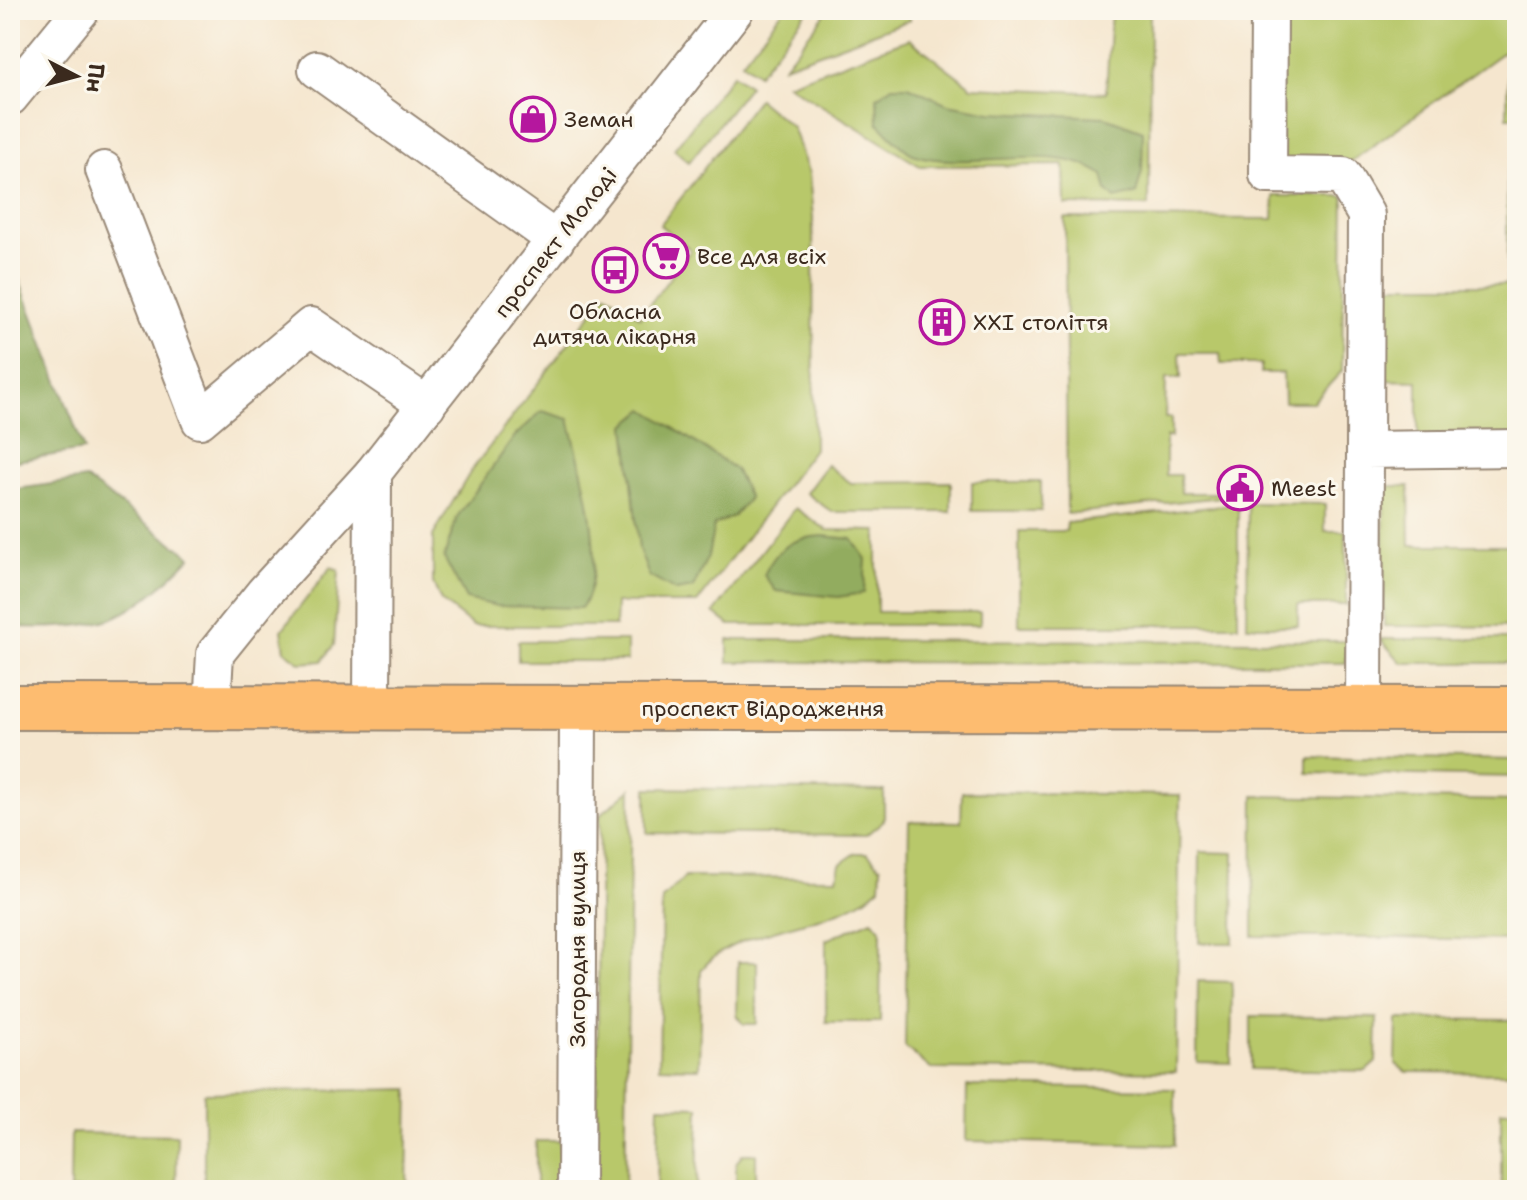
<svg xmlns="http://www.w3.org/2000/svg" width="1527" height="1200" font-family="'Shantell Sans',sans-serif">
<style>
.green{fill:#b8c86b;stroke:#7a7944;stroke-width:2}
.forest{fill:#92ac5f;stroke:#666b3e;stroke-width:2}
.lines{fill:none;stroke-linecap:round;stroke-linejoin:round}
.minor-casing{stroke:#988876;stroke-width:40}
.major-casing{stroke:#988876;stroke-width:48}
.minor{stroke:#fff;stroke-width:36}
.major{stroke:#fdbc6f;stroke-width:44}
.labels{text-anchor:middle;stroke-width:6;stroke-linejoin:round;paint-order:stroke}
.poi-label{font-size:22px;fill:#3b2a1e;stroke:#fbf7ec;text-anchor:start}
.street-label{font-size:22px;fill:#3b2a1e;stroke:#fbf7ec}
</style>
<rect width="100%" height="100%" fill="#fbf7ec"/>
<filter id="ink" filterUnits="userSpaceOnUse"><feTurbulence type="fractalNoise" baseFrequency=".0125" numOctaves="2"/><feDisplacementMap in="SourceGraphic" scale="16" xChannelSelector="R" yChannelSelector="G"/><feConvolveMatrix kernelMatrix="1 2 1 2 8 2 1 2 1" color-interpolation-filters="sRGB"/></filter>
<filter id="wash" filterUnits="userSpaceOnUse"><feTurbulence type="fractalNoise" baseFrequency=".006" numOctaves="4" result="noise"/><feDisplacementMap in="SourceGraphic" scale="32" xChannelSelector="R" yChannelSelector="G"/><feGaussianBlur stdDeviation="1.8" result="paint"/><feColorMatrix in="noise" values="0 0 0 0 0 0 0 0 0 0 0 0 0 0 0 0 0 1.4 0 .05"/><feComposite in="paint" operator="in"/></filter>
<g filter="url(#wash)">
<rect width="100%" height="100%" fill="#f5e6ce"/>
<!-- green -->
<g class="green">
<path d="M783 10H808L758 74 742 62Z"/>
<path d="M828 10H910V20L784 66Z"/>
<path d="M1111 10H1150L1149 206 1065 205 1064 165 920 166 787 84 909 39 972 87 1106 93Z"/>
<path d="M1281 10H1517V42L1349 163H1280Z"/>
<path d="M1517 63V117H1507L1508 70Z"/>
<path d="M733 74 749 86 689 162 674 149Z"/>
<path d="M758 99 792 127 809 174 813 218 814 449 697 603H616L615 626H473L441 601 433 583V536L445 515 471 471 607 293 640 317 691 250 660 225Z"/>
<path d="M1507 171H1517V442L1418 441V381L1379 380V285H1507Z"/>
<path d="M1274 196H1344L1342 371 1313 402H1284L1283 373H1261V364H1221L1220 353H1180L1181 378H1166L1165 418H1171V437H1166V475H1180L1181 493H1220V497L1067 514 1065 218 1273 219Z"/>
<path d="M827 465 851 483 951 482V512H832L806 493Z"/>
<rect x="972" y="482" width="69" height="29"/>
<path d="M1384 486H1409L1410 545H1517V627L1384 626Z"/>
<path d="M1248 503 1325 504V531H1346V605H1298V626H1247Z"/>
<path d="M1238 504V625H1019V531H1066L1067 523Z"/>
<path d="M795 508 827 530 877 531V612H980V625H730L714 613Z"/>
<path d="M331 567 339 570 334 645 322 661 301 663 285 651 282 630Z"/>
<path d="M1380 639H1517V663H1402Z"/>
<path d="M728 640 1346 641V663L728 662Z"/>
<rect x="518" y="641" width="109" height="20"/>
<path d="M1307 756 1517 760V777L1307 773Z"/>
<path d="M647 788 884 791V820L866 835 647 833Z"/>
<path d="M631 789 625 1190H596L600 815Z"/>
<path d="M962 792 1180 795 1176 1072 931 1069 905 1047 909 821 961 822Z"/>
<path d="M1254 796 1517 801V940L1253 936Z"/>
<path d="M1200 852 1234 853 1233 943H1199Z"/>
<path d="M856 853H867L881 867 880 887C837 929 731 925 701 971L699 1068 659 1067 662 899 685 877 837 878 840 864Z"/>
<path d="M872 920 881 929 880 1022H826V940Z"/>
<path d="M738 962H757V1024H744L737 1015Z"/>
<path d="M1198 981 1232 982 1231 1063 1197 1062Z"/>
<path d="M1251 1016 1377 1018 1376 1062 1366 1071 1251 1069Z"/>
<path d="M1397 1019 1517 1020V1073L1406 1072 1396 1064Z"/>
<path d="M967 1086 1175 1089V1145L966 1141Z"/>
<path d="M409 1089 407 1190H204V1093Z"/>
<path d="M659 1106 699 1107 697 1190H657Z"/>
<path d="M1517 1109V1190H1501V1110Z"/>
<path d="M71 1133 177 1135 176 1190H70Z"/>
<rect x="536" y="1141" width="24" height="49"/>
<path d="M743 1154H756V1190H736V1163Z"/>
</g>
<!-- forest -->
<g class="forest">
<path d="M892 86H908L948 104 991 112 1105 117 1143 131 1142 171 1136 194 1115 199 1107 191 1103 175C1056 140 972 172 915 155 902 150 888 132 878 123L877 97Z"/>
<path d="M10 256 84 450 10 462Z"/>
<path d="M645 409 735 469 749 498 734 516 714 525 708 556 693 588 676 591 649 576 639 549 626 425Z"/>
<path d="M542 411 569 419C580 464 611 569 581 608L497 606 466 599 444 558 457 517 515 436Z"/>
<path d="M86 479 191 557C170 579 145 603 117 616 91 629 39 628 10 627V490Z"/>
<path d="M823 536 852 539 866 559 864 593 838 597 776 591 764 575C776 548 793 537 823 536Z"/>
</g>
</g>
<g filter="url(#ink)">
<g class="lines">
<!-- minor casing -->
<g class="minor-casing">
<g id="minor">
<path d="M1269 10 1268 175 1343 176 1366 215 1365 450"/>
<path d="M317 69 556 240"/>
<path d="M10 97 81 10"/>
<path d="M104 170 200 420 311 326 427 405"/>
<path d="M212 707 215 654 264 593 373 473 735 10"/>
<path d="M372 707 373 473"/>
<path d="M1364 709 1365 450 1517 448"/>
<path d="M576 1190 578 708"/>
</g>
</g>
<!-- major casing -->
<g class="major-casing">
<path id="major" d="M10 707 1517 709"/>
</g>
<!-- minor -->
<use href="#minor" class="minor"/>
<!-- major -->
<use href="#major" class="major"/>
</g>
</g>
<!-- icons -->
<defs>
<g id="shop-ring" transform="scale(2.3)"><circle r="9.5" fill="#fbf7ec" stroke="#b5179e" stroke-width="1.5"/><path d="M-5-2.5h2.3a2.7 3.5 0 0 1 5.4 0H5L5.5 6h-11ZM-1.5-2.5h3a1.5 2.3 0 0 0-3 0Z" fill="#b5179e"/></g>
<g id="supermarket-ring" transform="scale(2.3)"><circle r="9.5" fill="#fbf7ec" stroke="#b5179e" stroke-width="1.5"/><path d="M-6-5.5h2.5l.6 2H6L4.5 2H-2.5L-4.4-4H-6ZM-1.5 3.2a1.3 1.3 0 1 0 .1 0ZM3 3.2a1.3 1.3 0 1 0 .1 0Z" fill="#b5179e"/></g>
<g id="bus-ring" transform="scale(2.3)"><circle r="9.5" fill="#fbf7ec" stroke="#b5179e" stroke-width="1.5"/><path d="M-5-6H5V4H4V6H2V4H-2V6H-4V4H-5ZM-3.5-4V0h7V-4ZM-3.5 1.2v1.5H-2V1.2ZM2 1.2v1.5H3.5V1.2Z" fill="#b5179e"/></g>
<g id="building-ring" transform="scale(2.3)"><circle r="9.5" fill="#fbf7ec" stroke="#b5179e" stroke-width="1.5"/><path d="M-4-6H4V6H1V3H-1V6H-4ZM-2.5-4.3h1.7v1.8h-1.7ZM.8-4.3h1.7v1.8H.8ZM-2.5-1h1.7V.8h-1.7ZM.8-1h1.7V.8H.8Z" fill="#b5179e"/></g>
<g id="civic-ring" transform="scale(2.3)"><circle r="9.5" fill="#fbf7ec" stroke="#b5179e" stroke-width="1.5"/><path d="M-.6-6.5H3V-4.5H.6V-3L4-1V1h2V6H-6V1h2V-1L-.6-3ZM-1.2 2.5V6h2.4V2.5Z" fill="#b5179e"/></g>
</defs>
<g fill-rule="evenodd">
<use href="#shop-ring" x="533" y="119"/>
<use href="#supermarket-ring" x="666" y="256"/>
<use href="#bus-ring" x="615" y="270"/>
<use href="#building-ring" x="942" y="322"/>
<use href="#civic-ring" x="1240" y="488"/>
</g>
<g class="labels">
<!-- poi labels -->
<g class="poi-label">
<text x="564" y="127">Земан</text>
<text x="697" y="264">Все для всіх</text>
<text x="615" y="319" text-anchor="middle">Обласна<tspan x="615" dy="25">дитяча лікарня</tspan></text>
<text x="973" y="330">ХХІ століття</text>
<text x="1271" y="496">Meest</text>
</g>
<!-- street labels -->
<g class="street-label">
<text transform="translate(555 242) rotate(-52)" y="8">проспект Молоді</text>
<text x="763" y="716">проспект Відродження</text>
<text transform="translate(577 949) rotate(-90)" y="8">Загородня вулиця</text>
</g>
</g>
<!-- margin -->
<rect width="1527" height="1200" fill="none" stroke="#fbf7ec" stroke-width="40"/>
<!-- north arrow -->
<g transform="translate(76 76) rotate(96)" stroke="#fbf7ec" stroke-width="6" paint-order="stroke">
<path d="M0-6L14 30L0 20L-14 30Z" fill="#3b2a1e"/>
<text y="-12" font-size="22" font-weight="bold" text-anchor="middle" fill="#3b2a1e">Пн</text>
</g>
</svg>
